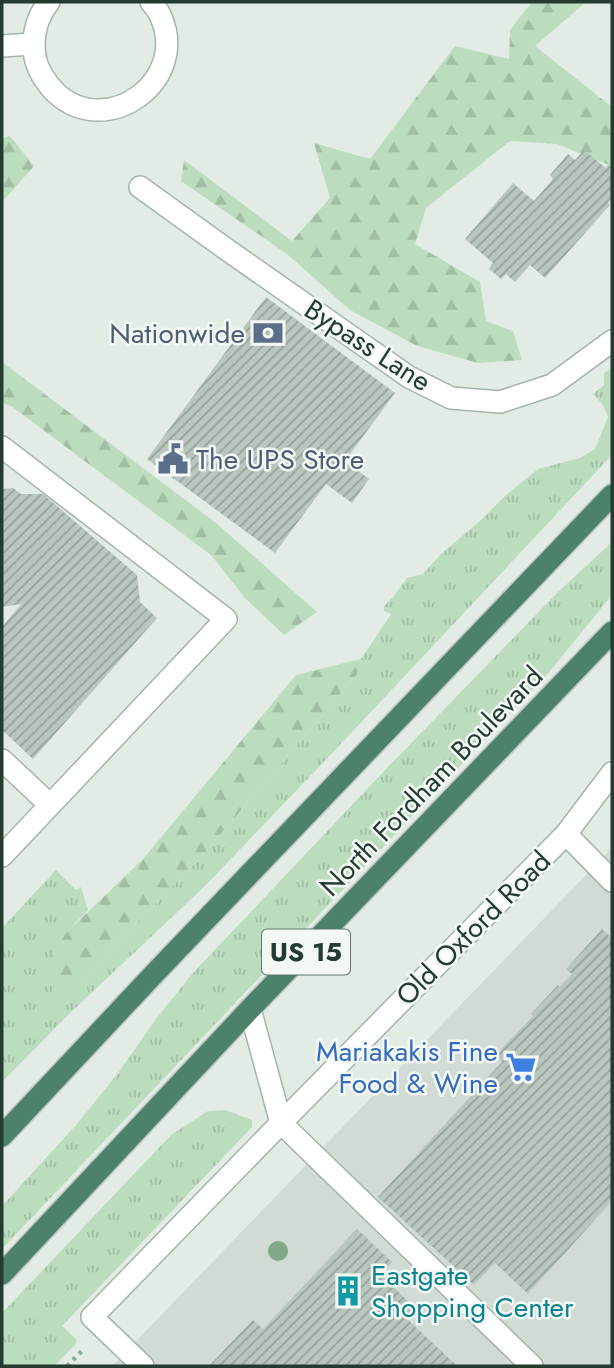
<svg xmlns="http://www.w3.org/2000/svg" width="614" height="1368" font-family="Jost,sans-serif">
<style>
.built{fill:#d1dbd4}
.grass{fill:url(#grass-tufts)}
.forest{fill:url(#forest-firs)}
.building{fill:url(#building-hatch)}
.lines{fill:none;stroke-linecap:round;stroke-linejoin:round}
.service-casing{stroke:#a5b4ab;stroke-width:24}
.minor-casing{stroke:#a5b4ab;stroke-width:24}
.trunk-casing{stroke:#c1c8c5;stroke-width:24}
.path{stroke:#85ad97;stroke-width:4.5;stroke-dasharray:3.5 5;stroke-linecap:butt}
.service{stroke:#fff;stroke-width:21}
.minor{stroke:#fff;stroke-width:21}
.trunk{stroke:#4d826a;stroke-width:21}
.tree{fill:#80a886}
.labels{text-anchor:middle;stroke-width:5;stroke-linejoin:round;paint-order:stroke}
.shield{fill:#f3f8f4;stroke:#61746a;stroke-width:2}
.shield-label{font-size:26px;font-weight:bold;fill:#233c2f}
.service-label{font-size:28px;fill:#4e5e75;stroke:#f3f8f4;text-anchor:end}
.street-label{font-size:28px;fill:#233c2f;stroke:#f3f8f4}
.shop-label{font-size:28px;fill:#366cbe;stroke:#f3f8f4;text-anchor:end}
.culture-label{font-size:28px;fill:#0d838f;stroke:#f3f8f4;text-anchor:start}
</style>
<defs>
<pattern id="grass-tufts" width="24" height="20" patternUnits="userSpaceOnUse" patternTransform="scale(1.75)"><rect width="24" height="20" fill="#bcdcbe"/><path d="M3 7l-1-3M5 7V3M7 7l1-3M15 17l-1-3M17 17v-4M19 17l1-3" fill="none" stroke="#a1bea4"/></pattern>
<pattern id="forest-firs" width="22" height="20" patternUnits="userSpaceOnUse" patternTransform="scale(1.75)"><rect width="22" height="20" fill="#bcdcbe"/><path d="M5 1l3.5 6h-7zM16 11l3.5 6h-7z" fill="#a1bea4"/></pattern>
<pattern id="building-hatch" width="6" height="6" patternUnits="userSpaceOnUse" patternTransform="scale(1.75)"><rect width="6" height="6" fill="#b8c6be"/><path d="M-1 1l2-2M0 6l6-6M5 7l2-2" fill="none" stroke="#95a29b"/></pattern>
</defs>
<rect width="100%" height="100%" fill="#e2ece5"/>
<!-- built -->
<path class="built" d="M612 848V1366H112Z"/>
<!-- grass -->
<g class="grass">
<path d="M612 368V455L337 748 205 886 69 1014 2 1082V928L56 870 76 890 81 887 88 910 67 932 74 987 201 857 357 674 361 659 391 614 384 611V606L393 597 407 578 423 574 440 555 481 520 505 496 538 469 580 458 595 449 608 417 603 405 593 394 604 385V373Z"/>
<path d="M612 542V595L550 671 2 1249V1206L77 1124 118 1073 156 1019 193 973 387 768 557 593Z"/>
<path d="M225 1110 252 1120V1127L62 1326 77 1340 75 1345 54 1366H2V1313L171 1135 208 1111Z"/>
</g>
<!-- forest -->
<g class="forest">
<path d="M532 2H586L535 46 612 107V166L557 144 510 141 426 208 415 244 480 282 486 321 513 331 522 360 478 363 417 346 350 310 287 254 181 181 184 160 292 241 330 198 314 143 370 159 455 46 509 59 510 30Z"/>
<path d="M10 136 34 166 2 202V138Z"/>
<path d="M2 362 216 523 317 612 284 635 245 598 211 555 11 406 2 403Z"/>
<path d="M361 659 357 674 201 857 74 987 54 993 44 968 67 932 143 859 296 675Z"/>
</g>
<!-- building -->
<g class="building">
<path d="M584 150 606 168 608 164 612 168V198L608 203 610 205 545 278 530 265 515 282 506 274 501 279 489 269 493 263 465 239 513 183 534 201 553 179 550 175 568 154 575 160Z"/>
<path d="M266 297 395 393 345 461 369 479 352 503 326 484 275 553 147 459Z"/>
<path d="M13 488 21 494H43L137 575 140 602 157 618 33 759 2 730V627L21 604 2 607V489Z"/>
<path d="M602 929 612 938V1201L528 1294 495 1263 474 1285 378 1197 502 1062 495 1056 533 1016 531 1014 558 985 559 987 572 974 566 969Z"/>
<path d="M357 1229 392 1262 380 1274 415 1308 406 1318 457 1366H209L253 1320 263 1329Z"/>
</g>
<g class="lines">
<!-- service casing -->
<g class="service-casing">
<g id="service">
<path d="M2 447 226 619 2 856"/>
<path d="M2 760 50 805"/>
<path d="M566 834 612 881"/>
<path d="M250 1009 281 1123 532 1366"/>
<path d="M92 1317 143 1366"/>
</g>
</g>
<!-- minor casing -->
<g class="minor-casing">
<g id="minor">
<path d="M49 2C36 18 32 37 35 57 38 71 46 83 56 93 108 141 191 79 160 15 158 10 154 6 151 2"/>
<path d="M2 46 33 44"/>
<path d="M140 187 226 249 409 377 451 398 500 402 552 385 612 341"/>
<path d="M92 1317 281 1123 566 834 612 773"/>
</g>
</g>
<!-- trunk casing -->
<g class="trunk-casing">
<g id="trunk">
<path d="M2 1136 153 975 612 495"/>
<path d="M2 1274 250 1009 612 632"/>
</g>
</g>
<!-- path -->
<path class="path" d="M67 1366 84 1349"/>
<!-- service -->
<use href="#service" class="service"/>
<!-- minor -->
<use href="#minor" class="minor"/>
<!-- trunk -->
<use href="#trunk" class="trunk"/>
</g>
<!-- trees -->
<circle class="tree" cx="278" cy="1251" r="10"/>
<!-- icons -->
<defs>
<g id="bank-bare" transform="scale(2.415)"><path d="M-6-4H6V4H-6ZM0-2.3a2.3 2.3 0 1 0 0 4.6a2.3 2.3 0 1 0 0-4.6Z" fill="#5c6f8a" stroke="#f3f8f4" stroke-width="2.5" paint-order="stroke"/></g>
<g id="civic-bare" transform="scale(2.415)"><path d="M-.6-6.5H3V-4.5H.6V-3L4-1V1h2V6H-6V1h2V-1L-.6-3ZM-1.2 2.5V6h2.4V2.5Z" fill="#5c6f8a" stroke="#f3f8f4" stroke-width="2.5" paint-order="stroke"/></g>
<g id="supermarket-bare" transform="scale(2.415)"><path d="M-6-5.5h2.5l.6 2H6L4.5 2H-2.5L-4.4-4H-6ZM-1.5 3.2a1.3 1.3 0 1 0 .1 0ZM3 3.2a1.3 1.3 0 1 0 .1 0Z" fill="#3f7fe0" stroke="#f3f8f4" stroke-width="2.5" paint-order="stroke"/></g>
<g id="building-bare" transform="scale(2.415)"><path d="M-4-6H4V6H1V3H-1V6H-4ZM-2.5-4.3h1.7v1.8h-1.7ZM.8-4.3h1.7v1.8H.8ZM-2.5-1h1.7V.8h-1.7ZM.8-1h1.7V.8H.8Z" fill="#0f9aa8" stroke="#f3f8f4" stroke-width="2.5" paint-order="stroke"/></g>
</defs>
<g fill-rule="evenodd">
<use href="#bank-bare" x="268" y="333"/>
<use href="#civic-bare" x="173" y="459"/>
<use href="#supermarket-bare" x="521" y="1067"/>
<use href="#building-bare" x="348" y="1291"/>
</g>
<g class="labels">
<!-- shield labels -->
<rect class="shield" x="262" y="929.5" width="88" height="45" rx="5"/>
<g class="shield-label">
<text x="306" y="961">US 15</text>
</g>
<!-- service labels -->
<g class="service-label">
<text x="245" y="343">Nationwide</text>
<text x="196" y="469" text-anchor="start">The UPS Store</text>
</g>
<!-- street labels -->
<g class="street-label">
<text transform="translate(368 345) rotate(33)" y="10">Bypass Lane</text>
<text transform="translate(431 781) rotate(-46)" y="10">North Fordham Boulevard</text>
<text transform="translate(473 928) rotate(-45)" y="10">Old Oxford Road</text>
</g>
<!-- shop labels -->
<g class="shop-label">
<text x="498" y="1061">Mariakakis Fine<tspan x="498" dy="32">Food &amp; Wine</tspan></text>
</g>
<!-- culture labels -->
<g class="culture-label">
<text x="371" y="1285">Eastgate<tspan x="371" dy="32">Shopping Center</tspan></text>
</g>
</g>
<!-- border -->
<rect width="614" height="1368" fill="none" stroke="#233c2f" stroke-width="7"/>
</svg>
